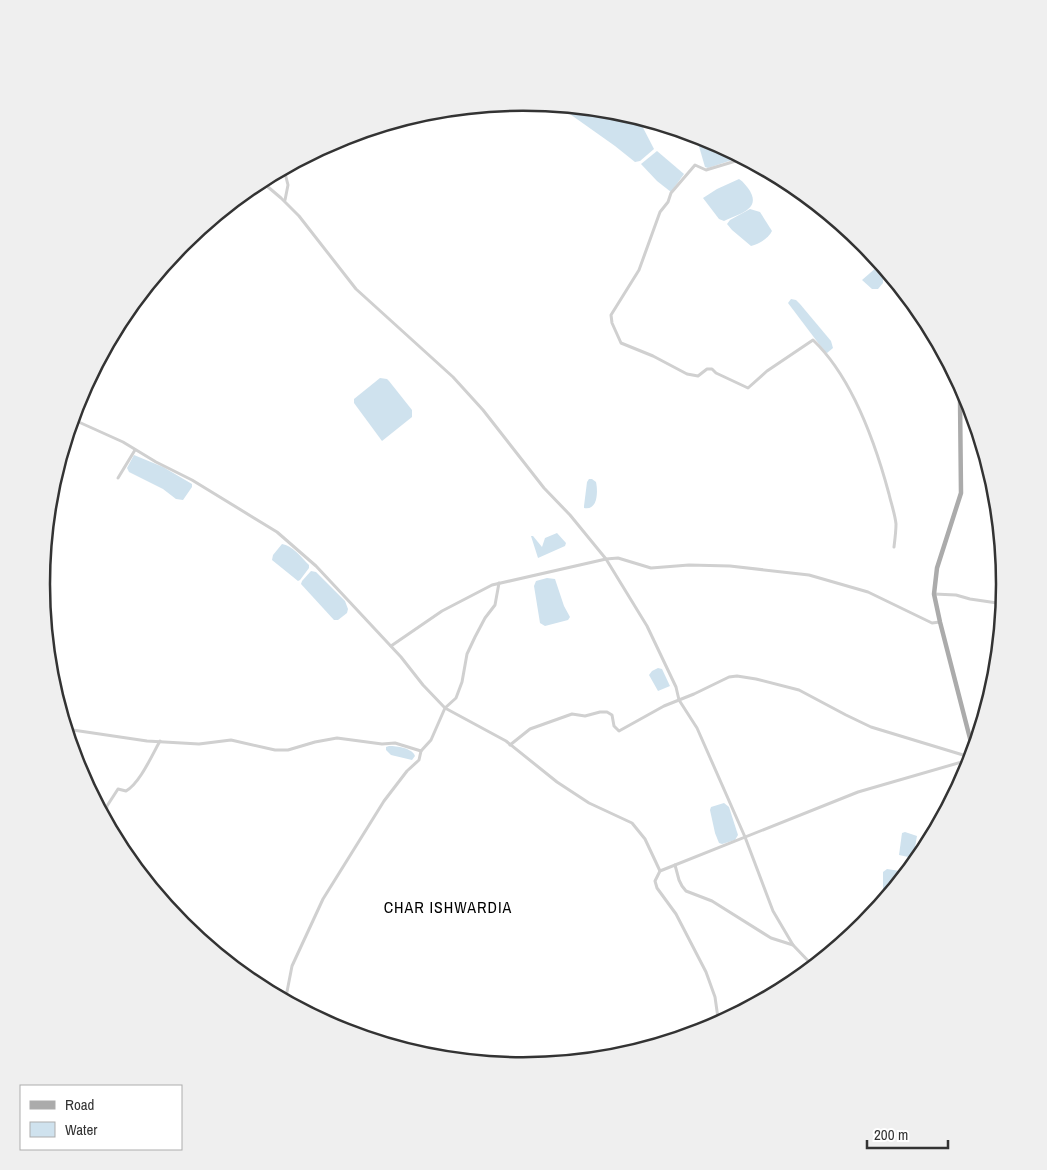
<svg xmlns="http://www.w3.org/2000/svg" width="1047" height="1170" font-family="'Archivo Narrow',sans-serif">
<style>
.water{fill:#cfe2ee}
.lines{fill:none;stroke-linecap:round;stroke-linejoin:round}
.minor{stroke:#d0d0d0;stroke-width:3}
.major{stroke:#ababab;stroke-width:4.5}
.labels{text-anchor:middle;stroke-width:5;stroke-linejoin:round;paint-order:stroke}
.quarter-label{font-size:16px;letter-spacing:1px;fill:#000;stroke:#fff}
.rim{fill:none;stroke:#333;stroke-width:2.5}
</style>
<rect width="100%" height="100%" fill="#fff"/>
<!-- water -->
<g class="water">
<path d="M571 107 618 112 638 118 654 149 640 161 635 162 615 146 567 112Z"/>
<path d="M696 136 708 140 733 153 732 160 708 168 705 167Z"/>
<path d="M657 151 684 174 671 192 657 181 641 164Z"/>
<path d="M739 179C744 182 747 187 750 191 761 210 738 214 724 221L719 219 703 198 717 189Z"/>
<path d="M750 209 760 212 772 231C769 238 759 244 751 246L732 230 727 224 730 220Z"/>
<path d="M877 267 883 276V283L878 289H872L862 280Z"/>
<path d="M791 299 796 300 800 304 831 341 833 348 827 353 825 352 788 303Z"/>
<path d="M380 378 387 379 389 381 412 410V417L382 441 354 403V399Z"/>
<path d="M134 455 163 467 192 484V487L183 500 176 499 163 489 129 472 127 468Z"/>
<path d="M589 479H592L596 482C598 491 598 511 584 508V506L587 482Z"/>
<path d="M557 533 566 543 565 546 538 558 531 536H533L542 547 545 538Z"/>
<path d="M282 544C292 545 302 558 309 565V568L300 580 298 581 272 560 273 555Z"/>
<path d="M311 571 316 572 345 601 348 609 347 613 338 620H334L301 584 302 581Z"/>
<path d="M547 578 555 579 564 606 570 617 568 620 545 626 540 623 534 586 536 581Z"/>
<path d="M658 668 662 669 670 686 658 691 649 675 652 671Z"/>
<path d="M389 746C397 746 412 748 415 756L412 760 391 755 386 750V747Z"/>
<path d="M724 803 729 807 738 835 735 840 722 844 719 843 715 833 710 810 711 807Z"/>
<path d="M905 832 917 836 913 858 899 855 902 833Z"/>
<path d="M887 869 900 871 902 874V880L890 895 883 892V872Z"/>
</g>
<g class="lines">
<!-- minor -->
<g class="minor">
<path d="M750 162 745 163 739 160 706 170 695 165 671 193 668 202 660 212 639 270 611 315 612 323 621 343 653 356 687 374 698 376 707 369H712L716 373 748 388 767 371 813 340C852 377 875 442 889 494 891 503 895 514 896 524 896 531 895 539 894 547"/>
<path d="M284 169 288 185 285 200"/>
<path d="M261 181 281 198 299 216 356 289 453 377 483 410 544 488 570 515 606 559 647 626 676 687 679 700 697 728 745 837 773 911 793 945"/>
<path d="M72 419 123 442 156 462 192 480 277 532 316 566 331 582 401 657 423 685 445 708 506 741 557 782 589 803 632 823 645 839 660 871"/>
<path d="M118 478 135 450"/>
<path d="M934 594 956 595 970 599 1004 604"/>
<path d="M391 646 442 611 492 585 606 559 618 558 651 568 689 565 730 566 809 575 868 592 932 623 940 622"/>
<path d="M66 729 147 741 199 744 231 740 275 750H288L315 742 337 738 382 744 395 743 421 751"/>
<path d="M510 745 530 729 572 714 585 716 600 712H607L612 715 614 726 619 731 664 706 694 694 729 677 737 676 756 679 799 690 846 715 871 727 973 758"/>
<path d="M104 818 106 815 107 806 118 789 126 791C140 783 152 755 160 741"/>
<path d="M675 865 679 880 682 886 686 891 712 901 771 938 793 945 814 967"/>
<path d="M285 1002 292 966 323 899 384 801 407 771 419 760 421 751 431 740 445 708 456 698 462 682 467 654 475 637 485 618 495 605 499 583"/>
<path d="M719 1025 715 997 706 972 676 914 657 888 655 881 660 871 858 792 972 759"/>
</g>
<!-- major -->
<path class="major" d="M952 368 960 398 961 493 937 568 934 594 940 622 974 754"/>
</g>
<g class="labels">
<!-- quarter labels -->
<g class="quarter-label">
<text x="448" y="913">CHAR ISHWARDIA</text>
</g>
</g>
<!-- crop -->
<path d="M0 0H1047V1170H0ZM50 584a473 473 0 1 1 946 0a473 473 0 1 1-946 0Z" fill="#efefef" fill-rule="evenodd"/>
<path class="rim" d="M50 584a473 473 0 1 1 946 0a473 473 0 1 1-946 0Z"/>
<!-- legend -->
<rect x="20" y="1085" width="162" height="65" fill="#ffffff" stroke="#adadad"/>
<rect x="30" y="1101" width="25" height="8" fill="#ababab" stroke="#adadad"/>
<text x="65" y="1110" font-size="15" fill="#333333">Road</text>
<rect x="30" y="1122" width="25" height="15" fill="#cfe2ee" stroke="#adadad"/>
<text x="65" y="1135" font-size="15" fill="#333333">Water</text>
<!-- scale -->
<path d="M867 1140v8h81v-8" fill="none" stroke="#333333" stroke-width="2.5"/>
<text x="874" y="1140" font-size="15" fill="#333333" stroke="#ffffff" stroke-width="4" paint-order="stroke">200 m</text>
</svg>
